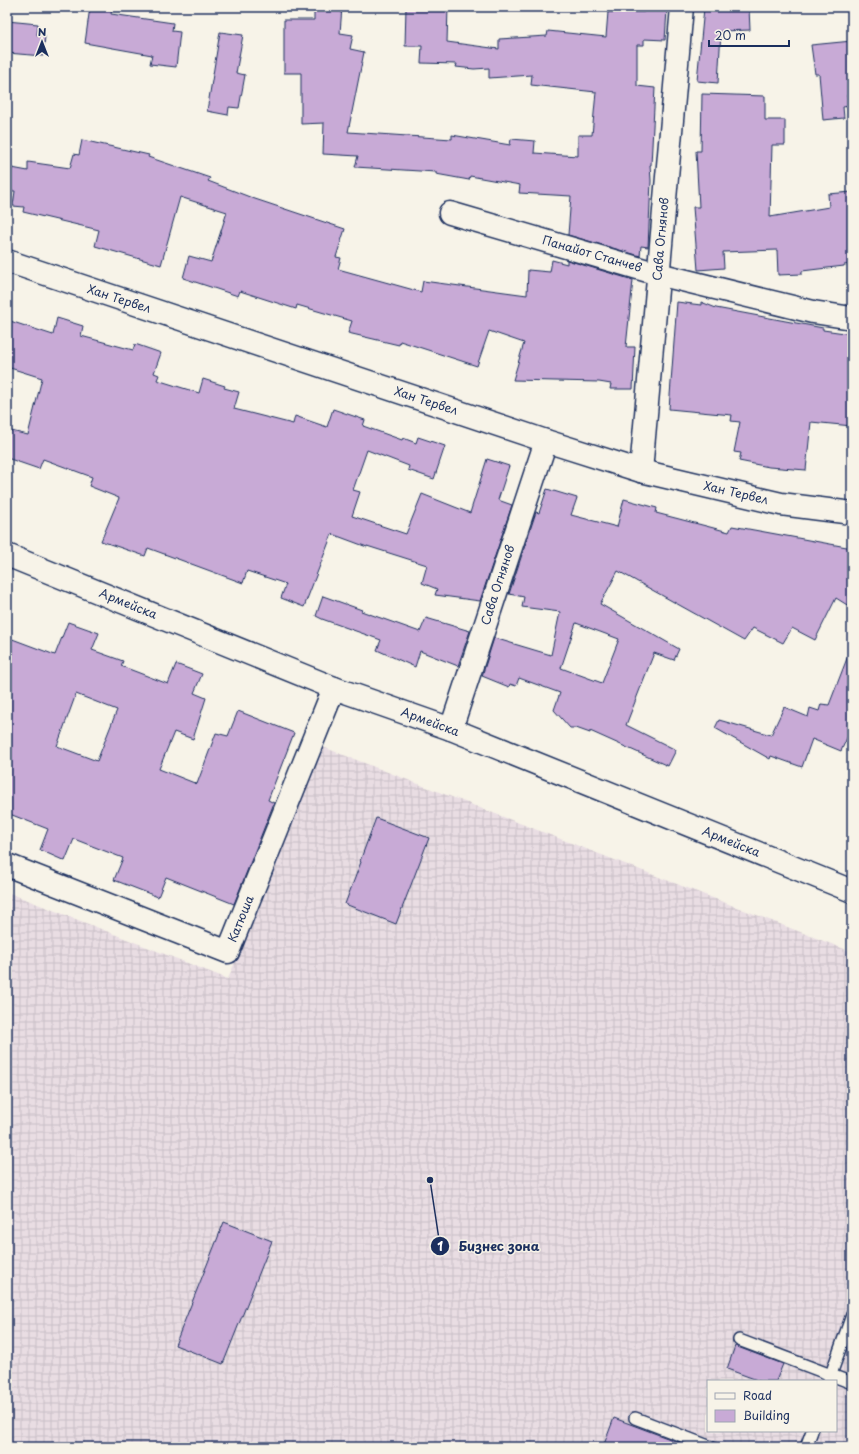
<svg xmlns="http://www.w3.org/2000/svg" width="859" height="1454" font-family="'Playpen Sans',sans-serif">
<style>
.industrial{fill:url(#industrial-grid);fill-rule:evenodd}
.building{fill:#c8aad6;stroke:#1b2f5e;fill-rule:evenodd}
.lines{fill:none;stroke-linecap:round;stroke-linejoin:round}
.lane-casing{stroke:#1b2f5e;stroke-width:14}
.street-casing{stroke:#1b2f5e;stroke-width:25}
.lane{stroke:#f7f3e8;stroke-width:11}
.street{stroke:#f7f3e8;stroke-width:22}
.labels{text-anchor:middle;stroke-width:3;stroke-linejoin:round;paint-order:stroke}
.street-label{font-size:12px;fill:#1b2f5e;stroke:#f7f3e8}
.leader{fill:none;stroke:#1b2f5e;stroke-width:1.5}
.callout-dot{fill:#1b2f5e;stroke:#f7f3e8;stroke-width:1.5}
.mark-label{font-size:12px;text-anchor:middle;font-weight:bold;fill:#fff}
.callout-label{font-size:13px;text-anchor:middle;font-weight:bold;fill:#1b2f5e;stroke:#f7f3e8;stroke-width:3;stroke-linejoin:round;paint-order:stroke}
</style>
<defs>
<pattern id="industrial-grid" width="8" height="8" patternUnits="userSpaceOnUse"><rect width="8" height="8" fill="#e9dde3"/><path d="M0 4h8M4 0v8" fill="none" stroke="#c7bec5"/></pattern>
</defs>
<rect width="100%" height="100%" fill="#f7f3e8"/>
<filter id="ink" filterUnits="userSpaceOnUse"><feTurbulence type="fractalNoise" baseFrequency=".025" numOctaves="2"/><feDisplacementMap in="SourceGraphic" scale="8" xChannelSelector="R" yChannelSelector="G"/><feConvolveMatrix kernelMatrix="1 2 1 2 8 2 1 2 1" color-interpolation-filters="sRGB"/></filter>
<g filter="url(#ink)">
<!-- industrial -->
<path class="industrial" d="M323 747 852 952V1447H7V892L228 979ZM708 1381H836V1431H708Z"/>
<!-- building -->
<g class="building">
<path d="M90 7H112L111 14 173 23 172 31 180 32 176 67 150 64 152 55 85 43Z"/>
<path d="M314 7H342L340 33 353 35 350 49 364 52 348 132 452 139V135L510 145 511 139 535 141 534 153 578 156V135H592L596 92 531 85 532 75 489 78V68L474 69 456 67 457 64 421 63 422 46H405L406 7H448L447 42 499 49V39L547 36 548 31 606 37 608 12H644V9L667 10 665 40 644 39V45H637V86L655 88 651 165H650L651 181 648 247 641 246 640 256 568 235 571 196 519 193 520 185 470 176 469 180 436 174V172L355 167 358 156 323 154 324 123 301 124V73H284V20H314Z"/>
<path d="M704 8 718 9 749 8 750 30 721 31 718 83 697 81Z"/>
<path d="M7 21 38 24 37 35 45 36 43 56 7 53Z"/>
<path d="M220 32 243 35 236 73 245 75 239 108 229 107 228 115 207 111Z"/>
<path d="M852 41V94L847 95 849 106 843 107 844 118 823 120 819 74H815L811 45Z"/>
<path d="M702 94 765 96V120H785V145H772L770 217 829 207 828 194 852 192V264L844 265V266L802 271V274L778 275 777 250 723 252 724 268 698 270 693 207H699L696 151H701Z"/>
<path d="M82 140 149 155 148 157 210 178 208 181 255 199 345 229 336 257 341 258 338 269 421 292 423 281 527 295 528 270 550 272 552 260 567 264V260L633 280 626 347H635L633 389H610L611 384 599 382 513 380 524 343 489 331 477 366 400 341 399 345 348 333 352 321 297 305 296 309 240 291 238 296 183 278 189 256 211 262 227 212 180 197 161 265 95 246 99 230 23 212 24 207 13 206 15 191H9L12 168 28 171V162L70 168 74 154 79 155Z"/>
<path d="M677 302 701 305V302L716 308 823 328V330L852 334V426L811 422 806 470 769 467 739 461 741 453 734 452 740 422 731 421 732 415 669 409Z"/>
<path d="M57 318 83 326 81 336 133 350 135 344 161 353 154 373 159 375 157 380 199 393 203 379 225 386 224 388 239 392 234 409 293 424 295 416 327 427 333 409 365 420 363 426 402 440 403 438 416 443 418 437 445 446 434 479 408 470 409 466 367 450 353 490 360 492 352 516 406 534 422 494 470 513 487 459 509 466 498 500 512 505 480 601 435 595 437 589 422 583 427 565 367 546V547L332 534 304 607 281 598 286 584 247 571 243 583 148 548 145 556 101 541 119 498 89 486 92 477 43 459 39 469 7 458V430L28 435 42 378 7 367V320L53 335Z"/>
<path d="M547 489 577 498 571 515 617 527 624 499 657 508 656 513 729 532 732 526 852 548V608L836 598 815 640 792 628 783 643 753 628 744 641 618 571 600 604 679 649 674 660 654 653 626 725 676 750 668 766 590 731V733L576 728H570L554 710 560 693 519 678 516 686 510 684 509 687 482 676 494 638 551 655 560 612 522 607 524 597 509 594 536 512 539 513ZM576 623 619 639 602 683 561 668Z"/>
<path d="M323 596 362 610 361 611 420 632 426 618 470 631 458 666 420 651 415 667 377 650 381 640 322 619 316 616Z"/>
<path d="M68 622 99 633 92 650 123 661 121 666 168 684 176 664 202 674 194 693 206 698 193 739 174 732 159 769 197 784 216 733 228 736 238 711 294 733 268 800 274 803 234 904 166 877 158 897 114 880 123 858 74 839 65 861 40 850 48 829 7 813V637L55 655ZM76 694 117 710 97 761 57 746Z"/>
<path d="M851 648H852V727L841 751 812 739 802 767 771 756 770 759 715 728 719 720 771 735 784 707 808 717 810 708 819 711 821 704 829 705Z"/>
<path d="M376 818 429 838 396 924 345 904 361 862 360 861Z"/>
<path d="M224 1222 272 1241 223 1364 175 1345Z"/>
<path d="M735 1346 783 1364 776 1381H760L727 1369Z"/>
<path d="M614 1418 686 1445 685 1447H603Z"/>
</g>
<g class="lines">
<!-- lane casing -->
<g class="lane-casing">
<g id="lane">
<path d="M739 1340 852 1383"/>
<path d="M829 1380 852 1315"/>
<path d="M635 1418 711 1447"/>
<path d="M806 1447 812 1431"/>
</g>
</g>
<!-- street casing -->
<g class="street-casing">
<g id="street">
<path d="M450 213 658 274 813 312 852 318"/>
<path d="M7 261 546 441 641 471 781 504 852 513"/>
<path d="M641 471 682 7"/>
<path d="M7 555 334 688 451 729 852 891"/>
<path d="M451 729 546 441"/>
<path d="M7 865 228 952 334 688"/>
</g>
</g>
<!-- lane -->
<use href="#lane" class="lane"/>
<!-- street -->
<use href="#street" class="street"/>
</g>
</g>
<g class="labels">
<!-- street labels -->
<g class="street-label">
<text transform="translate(661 239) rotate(-85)" y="4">Сава Огнянов</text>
<text transform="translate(592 254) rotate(16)" y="4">Панайот Станчев</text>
<text transform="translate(119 299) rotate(18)" y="4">Хан Тервел</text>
<text transform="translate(426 401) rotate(18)" y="4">Хан Тервел</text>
<text transform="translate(736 493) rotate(13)" y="4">Хан Тервел</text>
<text transform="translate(498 585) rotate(-72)" y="4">Сава Огнянов</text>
<text transform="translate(128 604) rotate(22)" y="4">Армейска</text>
<text transform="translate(430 722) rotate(20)" y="4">Армейска</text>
<text transform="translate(731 842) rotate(22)" y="4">Армейска</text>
<text transform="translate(241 919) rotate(-68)" y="4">Катюша</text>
</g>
</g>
<!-- callouts -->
<path class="leader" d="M430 1180L440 1246"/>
<g class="callout-dot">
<circle cx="430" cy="1180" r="4"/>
<circle cx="440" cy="1246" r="10"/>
</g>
<g class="mark-label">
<text x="440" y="1251">1</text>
</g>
<g class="callout-label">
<text x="499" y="1251">Бизнес зона</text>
</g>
<!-- margin -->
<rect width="859" height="1454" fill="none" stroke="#f7f3e8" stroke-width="24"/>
<rect x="12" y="12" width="835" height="1430" fill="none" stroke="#1b2f5e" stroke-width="1.5" filter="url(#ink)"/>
<!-- legend -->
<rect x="707" y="1380" width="130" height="52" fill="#f7f3e8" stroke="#9fa5b1"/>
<rect x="715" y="1393" width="20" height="6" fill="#f7f3e8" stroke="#9fa5b1"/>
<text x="743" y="1400" font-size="12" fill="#1b2f5e">Road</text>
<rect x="715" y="1410" width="20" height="12" fill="#c8aad6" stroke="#9fa5b1"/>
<text x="743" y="1420" font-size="12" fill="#1b2f5e">Building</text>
<!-- north arrow -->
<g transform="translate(42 42)" stroke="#f7f3e8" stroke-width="3" paint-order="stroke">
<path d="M0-3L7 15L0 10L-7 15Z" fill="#1b2f5e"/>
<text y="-6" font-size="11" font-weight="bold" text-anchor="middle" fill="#1b2f5e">N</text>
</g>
<!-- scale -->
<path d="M709 40v6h80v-6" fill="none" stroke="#1b2f5e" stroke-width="2"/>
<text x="715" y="40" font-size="12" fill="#1b2f5e" stroke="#f7f3e8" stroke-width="3" paint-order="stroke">20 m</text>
</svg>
